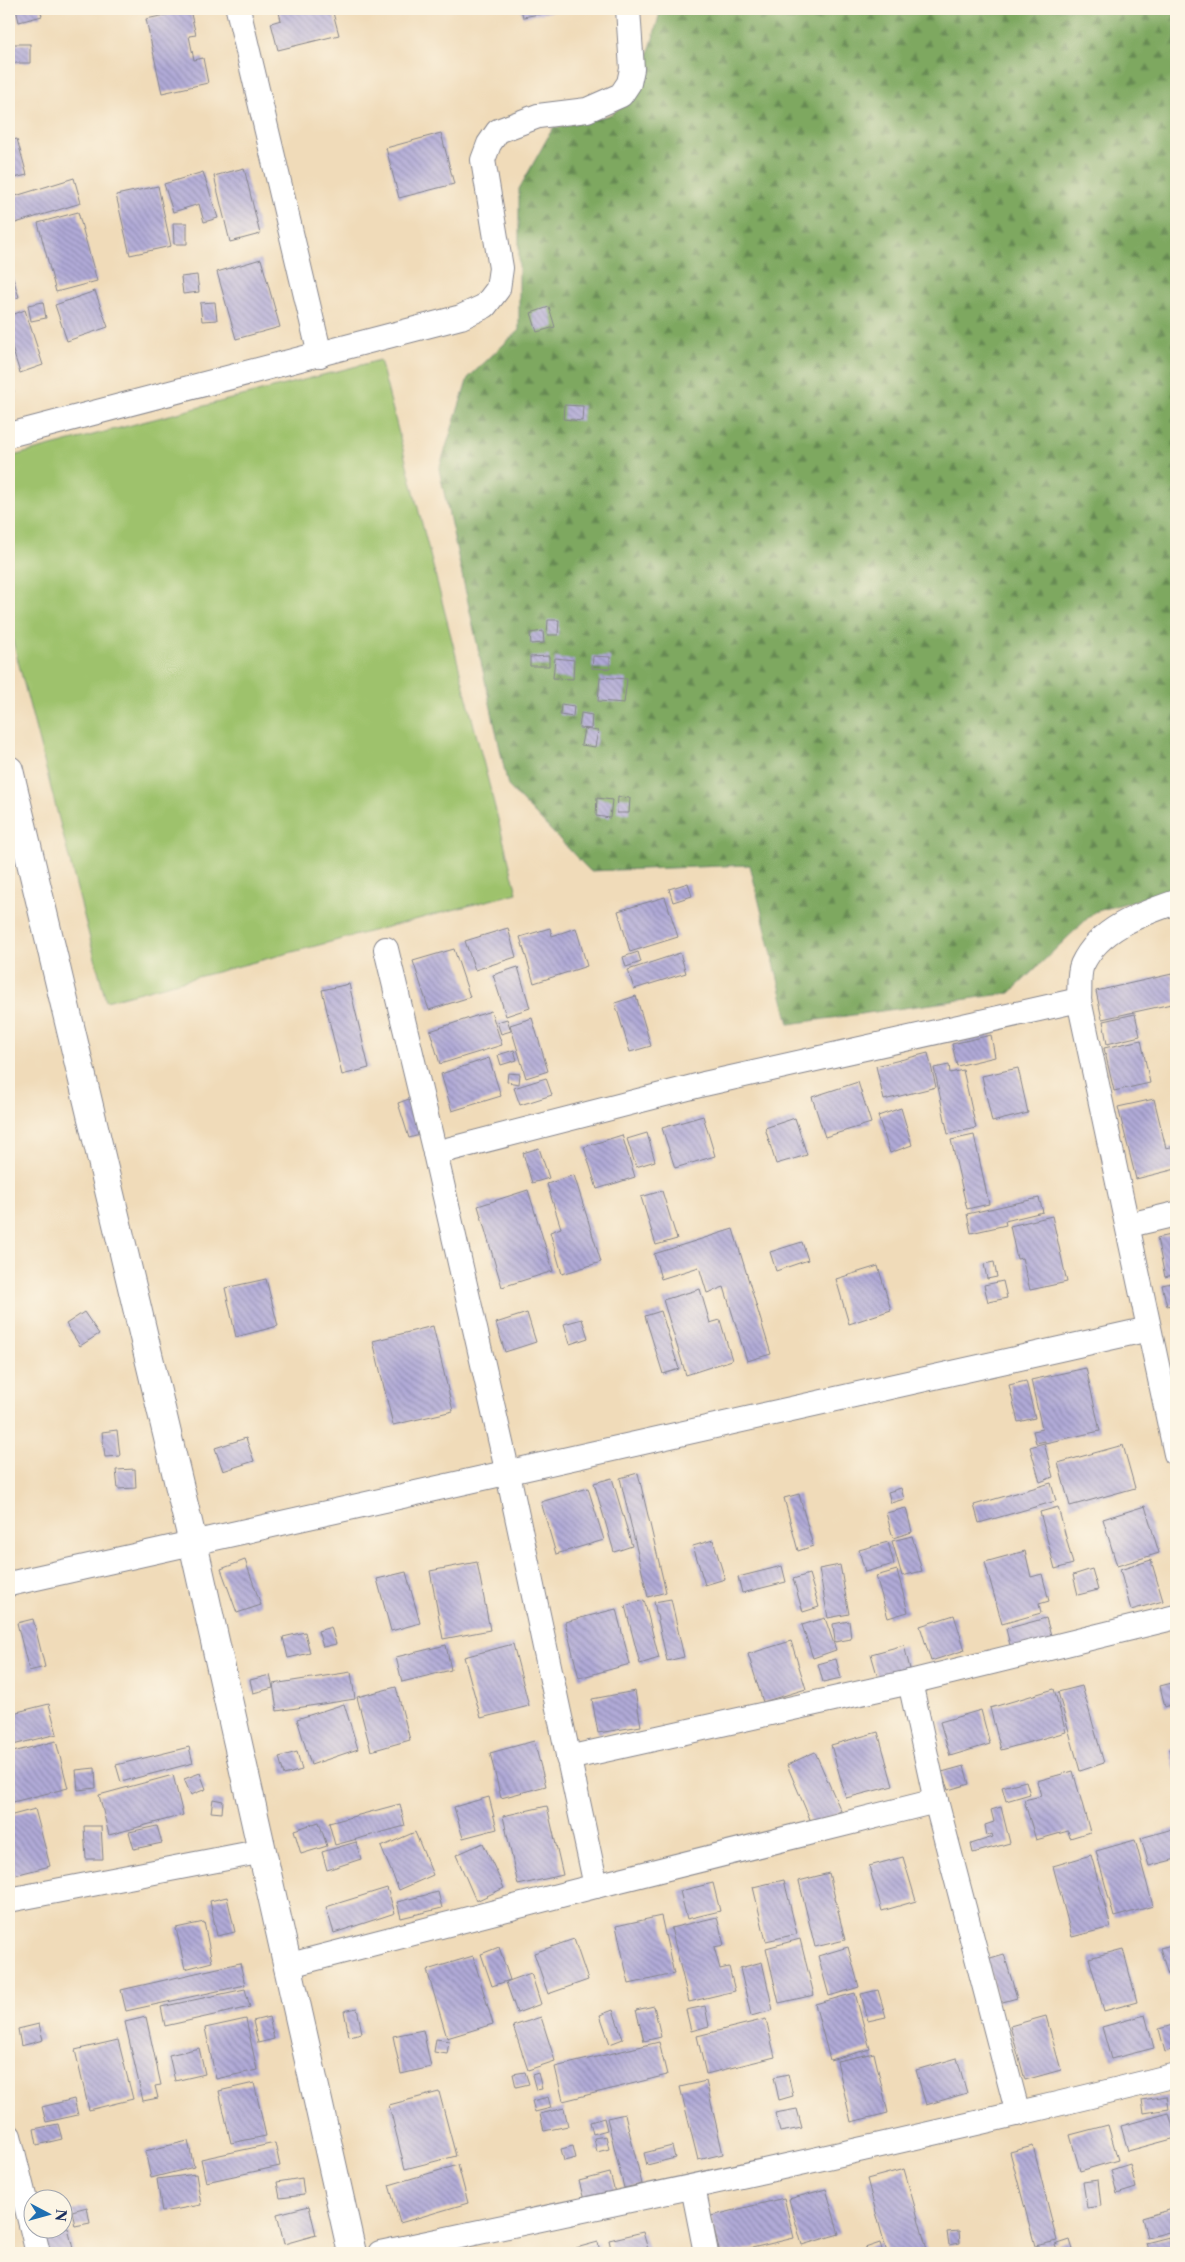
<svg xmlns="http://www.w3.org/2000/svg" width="1185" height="2262" font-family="'Libre Caslon Text',serif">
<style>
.forest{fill:url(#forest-firs);stroke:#4c6c5f}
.pitch{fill:#9ec26c;stroke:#5c7865}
.building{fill:url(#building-back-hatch)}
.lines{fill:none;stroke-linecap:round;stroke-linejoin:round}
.street-casing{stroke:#86858c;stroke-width:26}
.secondary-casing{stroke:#86858c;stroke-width:30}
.street{stroke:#fff;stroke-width:24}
.secondary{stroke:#fff;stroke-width:28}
</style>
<defs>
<pattern id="forest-firs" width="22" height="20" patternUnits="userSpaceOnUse" patternTransform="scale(1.25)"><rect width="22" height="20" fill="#7ea860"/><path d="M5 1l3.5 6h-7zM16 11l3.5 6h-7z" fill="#668952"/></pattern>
<pattern id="building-back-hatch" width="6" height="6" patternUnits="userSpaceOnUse" patternTransform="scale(1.25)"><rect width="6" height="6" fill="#b1aad7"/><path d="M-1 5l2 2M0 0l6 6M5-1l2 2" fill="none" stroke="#8f8bb2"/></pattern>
</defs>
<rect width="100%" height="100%" fill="#fcf5e5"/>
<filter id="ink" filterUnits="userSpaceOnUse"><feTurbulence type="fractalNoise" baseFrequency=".02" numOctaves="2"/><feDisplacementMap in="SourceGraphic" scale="10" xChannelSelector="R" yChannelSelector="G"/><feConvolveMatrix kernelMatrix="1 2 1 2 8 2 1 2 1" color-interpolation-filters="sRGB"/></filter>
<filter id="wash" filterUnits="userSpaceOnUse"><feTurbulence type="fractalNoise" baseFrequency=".0096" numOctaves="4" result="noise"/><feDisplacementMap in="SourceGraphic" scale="20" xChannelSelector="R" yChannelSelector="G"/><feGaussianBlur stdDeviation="1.12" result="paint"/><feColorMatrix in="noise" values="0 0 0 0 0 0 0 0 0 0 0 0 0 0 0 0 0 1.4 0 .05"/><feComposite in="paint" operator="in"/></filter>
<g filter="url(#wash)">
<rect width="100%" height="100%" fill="#f0dbb9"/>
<!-- forest -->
<path class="forest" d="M661 9H1176V889L1094 912 1010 993 789 1024 750 865 590 871 508 786 439 469 468 378 519 330V189L553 128 611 115 638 92Z"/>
<!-- pitch -->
<path class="pitch" d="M380 360 517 893 106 1001 9 626V457Z"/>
<g id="blocks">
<!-- building -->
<g class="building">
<path d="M16 9H40L42 16 19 22Z"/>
<path d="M278 9H332L339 35 278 50 271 23 281 20Z"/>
<path d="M521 9H560V10L523 17Z"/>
<path d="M190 10 196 35 189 36 194 60 203 58 208 83 162 93 146 19Z"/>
<rect x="12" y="44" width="18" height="19"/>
<path d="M441 133 454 184 399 198 386 148Z"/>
<path d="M17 139 27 175 10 179 9 141Z"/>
<path d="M244 168 260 234 230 242 214 176Z"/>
<path d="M203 172 218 218 204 222 199 204 173 212 164 184Z"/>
<path d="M74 178 81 203 9 225V198Z"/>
<path d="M158 186 171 246 130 255 116 195Z"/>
<path d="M78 212 97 281 56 292 38 223Z"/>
<path d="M173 223H187V244H174Z"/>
<path d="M261 259 280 327 236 339 217 272Z"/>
<path d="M9 266 19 297 9 300Z"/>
<path d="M197 275 199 292 183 294 181 277Z"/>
<path d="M95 291 108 327 67 341 55 305Z"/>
<path d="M43 302 46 318 31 321 28 305Z"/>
<path d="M215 302 217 320 202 321 200 303Z"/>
<path d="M549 307 555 327 537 332 531 313Z"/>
<path d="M25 310 43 365 20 373 9 338V316Z"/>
<path d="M9 372 14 392 9 393Z"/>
<path d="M564 405 583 406 582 421 563 419Z"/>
<path d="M548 620H559L558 635H547Z"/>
<path d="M543 631 544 643 531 644 530 633Z"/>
<path d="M549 656V666H530V657Z"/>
<path d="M593 656 610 657V669L592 668Z"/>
<path d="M555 658 574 660 573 679 553 678Z"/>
<path d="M600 677 627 679 624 703 598 701Z"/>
<path d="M561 704 574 706 573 717 560 715Z"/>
<path d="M581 713 592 715 591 729 579 728Z"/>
<path d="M584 729 598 731 595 747 581 745Z"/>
<path d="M618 797 630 798 629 813H617Z"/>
<path d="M597 798 612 800 610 818 596 816Z"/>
<path d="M688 883 692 896 673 902 669 889Z"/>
<path d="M665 897 678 937 630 952 618 911Z"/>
<path d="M508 928 516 957 475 970 465 941Z"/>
<path d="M550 928 552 936 576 928 587 966 534 983 520 937Z"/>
<path d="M454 949 470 997 429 1010 413 961Z"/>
<path d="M638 952 641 962 626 967 623 957Z"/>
<path d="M680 953 686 973 634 989 628 970Z"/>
<path d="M518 967 530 1008 506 1016 493 975Z"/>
<path d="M1172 974 1176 1003 1102 1019 1096 991Z"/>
<path d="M349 984 369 1068 342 1075 322 990Z"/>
<path d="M636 996 651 1046 630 1052 615 1003Z"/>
<path d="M491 1011 502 1045 440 1064 430 1031Z"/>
<path d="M1135 1014 1140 1036 1107 1044 1103 1021Z"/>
<path d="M532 1018 548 1071 526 1078 510 1025Z"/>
<path d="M507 1019 511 1031 501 1034 497 1022Z"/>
<path d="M991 1035 995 1057 957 1066 952 1044Z"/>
<path d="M1141 1040 1150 1083 1114 1091 1104 1048Z"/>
<path d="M514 1050 517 1060 501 1065 498 1055Z"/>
<path d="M928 1053 936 1087 884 1100 876 1066Z"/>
<path d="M489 1058 501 1096 452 1111 441 1074Z"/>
<path d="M949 1065 950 1073 963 1070 976 1128 948 1134 934 1068Z"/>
<path d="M1018 1068 1028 1113 992 1122 982 1076Z"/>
<path d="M508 1073 520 1074 519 1084 507 1082Z"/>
<path d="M546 1078 552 1095 520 1105 514 1088Z"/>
<path d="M858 1082 871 1123 825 1137 812 1097Z"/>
<path d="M426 1093 437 1130 409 1138 398 1103Z"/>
<path d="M1154 1099 1166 1148 1176 1146V1169L1136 1179 1118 1107Z"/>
<path d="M901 1108 912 1145 890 1153 878 1116Z"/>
<path d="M703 1116 715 1156 675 1168 662 1128Z"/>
<path d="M795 1118 807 1155 776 1164 765 1128Z"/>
<path d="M647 1133 655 1161 636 1167 627 1139Z"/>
<path d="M622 1135 635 1177 597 1189 584 1147Z"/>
<path d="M974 1135 989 1204 967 1209 951 1140Z"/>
<path d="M539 1148 549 1178 532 1183 523 1153Z"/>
<path d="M574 1175 601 1262 562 1274 550 1232 561 1228 547 1184Z"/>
<path d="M528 1190 553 1271 502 1287 478 1206Z"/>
<path d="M662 1191 677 1239 656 1245 641 1197Z"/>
<path d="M1039 1198 1043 1212 1005 1221 1006 1225 971 1233 967 1214Z"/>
<path d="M1052 1216 1067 1282 1030 1290 1022 1258 1017 1259 1010 1226Z"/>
<path d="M733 1229 771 1354 747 1361 724 1287 707 1293 699 1267 661 1279 654 1254Z"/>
<path d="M1176 1234V1274L1165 1277 1157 1238Z"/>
<path d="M802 1242 808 1260 776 1271 770 1252Z"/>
<path d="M994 1262 997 1277 987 1279 984 1264Z"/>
<path d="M878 1266 891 1310 849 1324 836 1279Z"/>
<path d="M266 1279 278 1326 236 1337 225 1288Z"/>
<path d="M1003 1281 1007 1298 988 1302 984 1285Z"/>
<path d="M1176 1282V1304L1167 1306 1162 1285Z"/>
<path d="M700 1289 710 1323 720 1320 732 1360 686 1375 663 1300Z"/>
<path d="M661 1311 679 1369 663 1374 645 1316Z"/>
<path d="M84 1312 99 1334 80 1346 66 1324Z"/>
<path d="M527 1313 536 1342 505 1352 496 1323Z"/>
<path d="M582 1319 588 1338 570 1344 564 1324Z"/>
<path d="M433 1326 453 1411 393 1425 373 1341Z"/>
<path d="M1086 1368 1100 1431 1045 1443V1441L1036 1443 1033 1431 1042 1429 1031 1380Z"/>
<path d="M1026 1381 1035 1418 1018 1422 1009 1385Z"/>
<path d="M117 1430 120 1456 105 1457 102 1432Z"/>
<path d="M246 1438 254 1461 223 1471 215 1448Z"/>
<path d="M1044 1443 1053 1477 1040 1482 1030 1447Z"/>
<path d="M1123 1445 1135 1488 1070 1506 1058 1463Z"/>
<path d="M135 1469 136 1488 118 1489 116 1470Z"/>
<path d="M638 1473 666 1592 648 1597 620 1478Z"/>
<path d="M612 1478 632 1546 614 1552 594 1483Z"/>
<path d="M1051 1483 1056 1501 979 1523 974 1505Z"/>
<path d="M588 1488 604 1540 556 1554 541 1502Z"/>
<path d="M901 1488 904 1499 891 1503 888 1492Z"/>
<path d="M799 1494 813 1546 798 1551 784 1498Z"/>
<path d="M1145 1506 1159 1553 1117 1566 1103 1519Z"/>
<path d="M1058 1507 1073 1564 1055 1569 1040 1512Z"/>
<path d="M906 1508 912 1532 893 1538 886 1513Z"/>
<path d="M912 1536 922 1571 902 1576 892 1541Z"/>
<path d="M713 1540 725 1579 705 1585 693 1546Z"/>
<path d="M888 1542 894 1564 865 1572 859 1550Z"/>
<path d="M1025 1551 1031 1577 1042 1574 1049 1601 1039 1604 1041 1613 1002 1624 985 1562Z"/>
<path d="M245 1560 261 1605 237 1613 221 1569Z"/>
<path d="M1151 1560 1163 1601 1131 1610 1120 1570Z"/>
<path d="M477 1562 490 1630 443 1639 430 1571Z"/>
<path d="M840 1565 849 1614 828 1618 819 1569Z"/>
<path d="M782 1566 786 1582 742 1593 738 1577Z"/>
<path d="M1092 1569 1098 1590 1078 1595 1073 1575Z"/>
<path d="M897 1570 908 1612 888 1618 876 1576Z"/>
<path d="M406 1572 420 1623 391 1631 377 1579Z"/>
<path d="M809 1574 819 1607 803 1612 793 1579Z"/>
<path d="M671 1599 684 1657 667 1661 654 1602Z"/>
<path d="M644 1600 659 1658 640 1664 625 1606Z"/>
<path d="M616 1609 630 1664 579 1678 565 1622Z"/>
<path d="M954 1615 965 1650 931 1661 920 1626Z"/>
<path d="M825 1618 836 1650 813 1658 802 1625Z"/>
<path d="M1046 1618 1053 1642 1012 1653 1006 1629Z"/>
<path d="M33 1619 45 1667 29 1671 17 1623Z"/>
<path d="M849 1621 851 1639 835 1642 833 1624Z"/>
<path d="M331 1627 336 1644 323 1647 318 1631Z"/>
<path d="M305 1632 310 1653 288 1658 283 1637Z"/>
<path d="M791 1641 806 1689 763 1702 748 1654Z"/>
<path d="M513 1644 529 1706 481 1718 464 1657Z"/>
<path d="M446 1645 451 1670 402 1682 396 1657Z"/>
<path d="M904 1645 910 1669 878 1678 871 1654Z"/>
<path d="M836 1659 841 1678 823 1682 818 1664Z"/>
<path d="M351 1672 355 1699 277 1711 273 1684Z"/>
<path d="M270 1675 273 1688 253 1693 250 1680Z"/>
<path d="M1176 1682V1703L1165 1707 1160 1686Z"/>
<path d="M1082 1686 1104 1763 1080 1771 1058 1692Z"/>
<path d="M396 1687 410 1740 371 1751 357 1697Z"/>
<path d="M1054 1689 1066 1732 1001 1750 990 1708Z"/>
<path d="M635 1691 641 1726 598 1733 592 1699Z"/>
<path d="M49 1704 57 1734 9 1746V1714Z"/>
<path d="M344 1704 358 1749 311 1765 297 1719Z"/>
<path d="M981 1710 990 1744 950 1756 940 1722Z"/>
<path d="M878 1732 893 1786 846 1798 831 1745Z"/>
<path d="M56 1741 68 1788 9 1803V1753Z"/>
<path d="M534 1741 546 1786 501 1798 490 1753Z"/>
<path d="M189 1747 193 1763 121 1782 116 1765Z"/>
<path d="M1176 1747V1774L1169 1749Z"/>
<path d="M297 1752 302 1770 284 1775 279 1757Z"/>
<path d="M815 1752 841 1811 812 1824 787 1765Z"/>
<path d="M964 1766 969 1784 948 1790 942 1772Z"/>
<path d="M95 1768 96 1788 78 1790 76 1770Z"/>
<path d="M1073 1771 1090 1832 1070 1838 1068 1831 1036 1840 1024 1800 1041 1796 1037 1781Z"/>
<path d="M200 1773 206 1789 191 1795 184 1779Z"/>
<path d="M173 1775 183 1815 109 1835 99 1795Z"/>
<path d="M1026 1781 1030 1794 1006 1801 1002 1787Z"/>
<path d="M489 1797 497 1829 463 1838 454 1807Z"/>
<path d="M213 1799 223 1801 222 1813 211 1812Z"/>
<path d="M400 1804 405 1826 335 1845 329 1823Z"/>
<path d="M547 1806 563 1875 518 1885 503 1816Z"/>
<path d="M1001 1807 1010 1843 973 1853 971 1844 993 1837 992 1834 987 1836 985 1825 994 1822 991 1810Z"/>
<path d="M35 1809 50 1866 11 1876 9 1816Z"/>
<path d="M319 1822 327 1846 301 1854 294 1830Z"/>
<path d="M84 1826H101L103 1859H86Z"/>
<path d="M157 1826 162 1843 134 1849 129 1832Z"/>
<path d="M1176 1828V1859L1149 1866 1141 1838Z"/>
<path d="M415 1832 433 1875 399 1890 381 1847Z"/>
<path d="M1135 1840 1153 1906 1114 1917 1096 1851Z"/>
<path d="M356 1842 361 1859 327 1870 322 1852Z"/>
<path d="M483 1843 504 1888 476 1901 456 1855Z"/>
<path d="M1091 1855 1111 1927 1072 1937 1053 1866Z"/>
<path d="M903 1857 916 1901 882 1911 869 1866Z"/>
<path d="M829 1873 845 1940 815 1947 799 1881Z"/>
<path d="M784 1880 797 1934 766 1941 753 1887Z"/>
<path d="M713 1883 720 1911 687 1919 680 1891Z"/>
<path d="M387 1888 395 1913 334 1933 326 1907Z"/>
<path d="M438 1892 442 1908 401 1918 397 1902Z"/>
<path d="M227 1897 235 1932 217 1936 210 1901Z"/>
<path d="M661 1916 674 1974 629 1984 616 1926Z"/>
<path d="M717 1917 724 1945 714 1947 720 1969 729 1967 735 1991 689 2002 671 1928Z"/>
<path d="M204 1922 212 1962 185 1969 176 1928Z"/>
<path d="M574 1939 588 1980 548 1994 534 1953Z"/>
<path d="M800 1939 814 1995 779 2003 766 1948Z"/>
<path d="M1176 1944V1973L1168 1975 1160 1948Z"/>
<path d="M499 1947 510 1980 492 1986 481 1954Z"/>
<path d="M848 1947 859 1987 829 1996 818 1956Z"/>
<path d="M1123 1949 1137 2002 1104 2011 1089 1958Z"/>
<path d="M1004 1954 1017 1998 999 2003 987 1959Z"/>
<path d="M473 1956 493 2024 447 2038 427 1970Z"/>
<path d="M762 1962 773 2010 751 2016 740 1968Z"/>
<path d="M240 1963 245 1985 126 2011 121 1990Z"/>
<path d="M531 1973 541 2004 517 2013 506 1982Z"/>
<path d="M245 1989 250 2007 165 2026 161 2007Z"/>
<path d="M878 1990 886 2017 868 2021 861 1994Z"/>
<path d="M855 1993 870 2049 830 2060 815 2004Z"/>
<path d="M654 2006 661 2037 644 2041 636 2010Z"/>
<path d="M705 2006 709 2026 691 2031 686 2010Z"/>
<path d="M357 2008 362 2033 349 2036 344 2011Z"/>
<path d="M613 2010 623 2039 610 2044 600 2015Z"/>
<path d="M1145 2015 1154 2048 1111 2059 1102 2027Z"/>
<path d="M1046 2016 1061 2070 1025 2080 1010 2026Z"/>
<path d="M146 2017 161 2085 155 2086 158 2098 143 2101 125 2022Z"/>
<path d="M269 2017 274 2039 258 2043 253 2021Z"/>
<path d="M541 2017 555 2061 528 2070 513 2026Z"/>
<path d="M246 2019 257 2070 216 2079 205 2028Z"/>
<path d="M766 2019 775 2057 706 2074 697 2036Z"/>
<path d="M39 2024 43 2040 21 2046 18 2029Z"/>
<path d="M1176 2024V2048L1165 2052 1159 2029Z"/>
<path d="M423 2030 431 2067 401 2074 393 2036Z"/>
<path d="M436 2039 449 2041 447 2054 434 2052Z"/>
<path d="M118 2040 133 2099 89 2110 75 2050Z"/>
<path d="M659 2042 667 2075 563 2101 555 2067Z"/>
<path d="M199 2048 205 2074 175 2081 169 2055Z"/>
<path d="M874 2053 888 2113 851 2122 837 2061Z"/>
<path d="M957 2058 967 2093 926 2105 916 2070Z"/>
<path d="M525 2072 529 2084 516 2087 513 2074Z"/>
<path d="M538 2073 542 2089 536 2090 532 2075Z"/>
<path d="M788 2074 793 2096 779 2100 774 2077Z"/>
<path d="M706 2081 723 2154 698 2160 680 2087Z"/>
<path d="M254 2083 266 2136 231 2143 219 2091Z"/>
<path d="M439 2092 456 2156 405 2169 389 2105Z"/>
<path d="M1167 2096 1169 2109 1144 2113 1142 2100Z"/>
<path d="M548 2097 551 2108 535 2112 532 2101Z"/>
<path d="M74 2099 78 2115 46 2122 42 2107Z"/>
<path d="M564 2108 568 2126 544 2131 540 2114Z"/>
<path d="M797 2109 802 2128 780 2132 775 2113Z"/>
<path d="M1169 2113 1176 2138 1128 2151 1121 2126Z"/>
<path d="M625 2114 642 2184 624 2188 607 2118Z"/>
<path d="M604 2118 607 2130 593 2134 590 2122Z"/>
<path d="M58 2124 62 2139 37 2145 34 2129Z"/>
<path d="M1108 2125 1118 2160 1080 2171 1070 2135Z"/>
<path d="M606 2136 609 2149 597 2152 594 2138Z"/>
<path d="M188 2141 194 2167 151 2178 145 2151Z"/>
<path d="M275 2143 280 2166 206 2182 201 2159Z"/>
<path d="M573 2146 576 2158 564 2161 561 2149Z"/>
<path d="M672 2146 675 2158 647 2165 644 2153Z"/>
<path d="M1033 2146 1057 2241 1035 2246 1010 2152Z"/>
<path d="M1130 2164 1136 2188 1117 2194 1111 2170Z"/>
<path d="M458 2165 468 2203 400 2223 389 2185Z"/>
<path d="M904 2169 928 2253H887L867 2179Z"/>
<path d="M610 2173 615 2193 584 2200 579 2181Z"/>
<path d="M196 2174 201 2205 162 2212 157 2179Z"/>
<path d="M302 2178 304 2195 280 2198 277 2182Z"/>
<path d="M1098 2180 1101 2206 1087 2208 1083 2182Z"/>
<path d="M826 2189 839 2234 802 2245 789 2199Z"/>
<path d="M784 2198 794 2238 731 2253H720L711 2216Z"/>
<path d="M309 2206 316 2235 284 2244 277 2214Z"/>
<path d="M87 2207 90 2223 75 2226 72 2211Z"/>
<path d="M1176 2208V2230L1147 2238 1142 2218Z"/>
<path d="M68 2228 74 2253H44L40 2235Z"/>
<path d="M959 2231 960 2243 949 2245 947 2232Z"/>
<path d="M643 2232 649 2253H612L609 2240Z"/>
<path d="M1169 2237 1173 2253H1149L1146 2243Z"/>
<path d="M1070 2240 1074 2253H1058L1055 2245Z"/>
<path d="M598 2242 600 2253H577L576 2248Z"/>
<path d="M880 2243 883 2253H866L865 2248Z"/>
</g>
</g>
</g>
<g filter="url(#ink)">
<use href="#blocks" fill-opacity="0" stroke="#86858c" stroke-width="1"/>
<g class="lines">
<!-- street casing -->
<g class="street-casing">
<g id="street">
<path d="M238 9 320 355"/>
<path d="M9 435 461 317 485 306 498 289 501 268 483 160 489 144 498 131 538 116 587 110 621 95 629 83 632 69 628 9"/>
<path d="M1176 902C1141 914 1099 928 1082 965 1078 974 1080 990 1079 1000L1176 1454"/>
<path d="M386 949 435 1153 508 1474 596 1886"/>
<path d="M435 1153 704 1084 1079 1000"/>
<path d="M1129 1225 1176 1214"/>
<path d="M9 1584 1149 1329"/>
<path d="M910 1682 936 1801 1018 2114"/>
<path d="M568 1758 910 1682 1176 1617"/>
<path d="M9 1900 263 1851"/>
<path d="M286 1966 596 1886 936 1801"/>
<path d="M9 2136 38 2253"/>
<path d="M693 2187 706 2253"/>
<path d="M380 2253C646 2197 912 2141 1176 2075"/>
</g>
</g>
<!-- secondary casing -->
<g class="secondary-casing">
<path id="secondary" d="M9 770 193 1543 352 2253"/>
</g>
<!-- street -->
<use href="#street" class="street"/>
<!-- secondary -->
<use href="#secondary" class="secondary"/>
</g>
</g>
<!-- margin -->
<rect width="1185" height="2262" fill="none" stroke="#fcf5e5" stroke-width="30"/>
<!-- north arrow -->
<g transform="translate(48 2214) rotate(96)"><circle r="24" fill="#fcf5e5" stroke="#a2a6af"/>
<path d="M0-4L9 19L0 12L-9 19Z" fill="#1f6fb2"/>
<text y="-8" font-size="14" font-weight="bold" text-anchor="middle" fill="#1b2f5e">N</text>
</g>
</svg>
